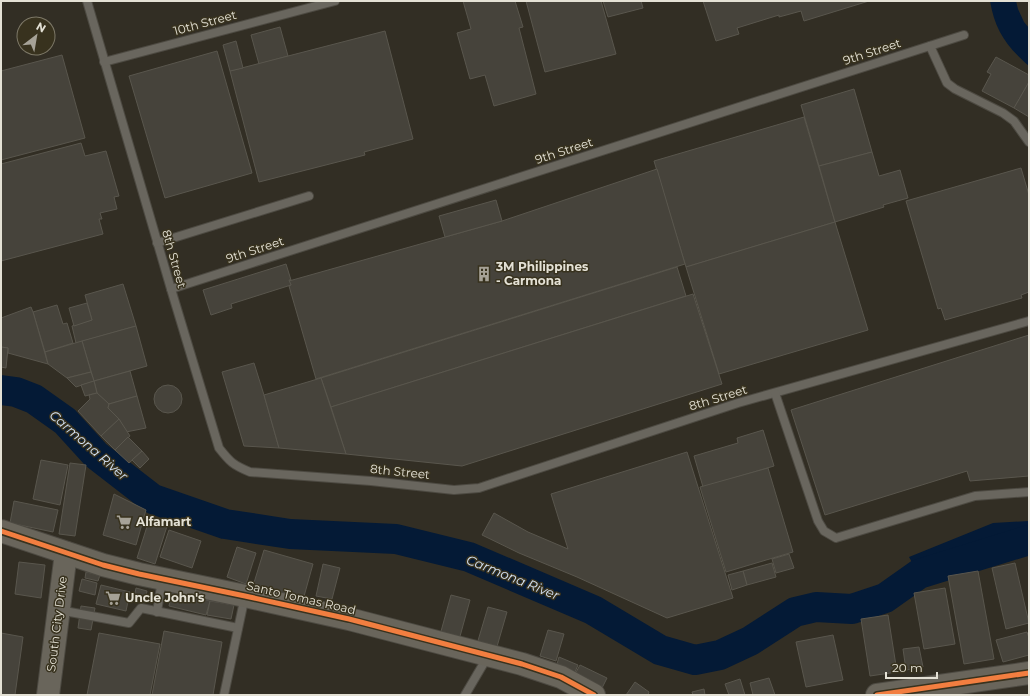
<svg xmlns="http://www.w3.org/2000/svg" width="1030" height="696" font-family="Montserrat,sans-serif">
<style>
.water{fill:#041a36}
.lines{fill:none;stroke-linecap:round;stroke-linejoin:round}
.river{stroke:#041a36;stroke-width:30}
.building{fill:#46433b;stroke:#59564d}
.lane-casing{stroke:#4d4a42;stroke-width:10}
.secondary-casing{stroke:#4d4a42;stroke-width:24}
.lane{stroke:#69665e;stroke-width:8}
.secondary{stroke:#69655b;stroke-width:22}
.cycleway-casing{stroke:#38321e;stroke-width:8}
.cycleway{stroke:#f27e40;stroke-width:5}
.labels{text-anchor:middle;stroke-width:3;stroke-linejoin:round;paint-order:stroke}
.street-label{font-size:12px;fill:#e4e1d5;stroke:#38321e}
.poi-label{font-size:12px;font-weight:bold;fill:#e4e1d5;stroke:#38321e;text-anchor:start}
.water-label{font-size:13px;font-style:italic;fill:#d4e3f6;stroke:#38321e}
</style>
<rect width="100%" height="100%" fill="#322e24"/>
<!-- water -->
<g class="water">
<path d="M990 1H1016L1018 9 1024 22 1029 28V66C1006 46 995 30 990 1Z"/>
<path d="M1029 521V553L985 562 922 580 909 557 993 523Z"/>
</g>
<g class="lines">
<!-- river -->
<path class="river" d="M1 390 16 392 34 399 65 421 96 455 153 499 225 524 290 534 396 539 469 557 593 610 660 650 695 660 720 655 750 641 795 612 816 607 852 609 885 598 919 574 1029 540"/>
</g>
<!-- building -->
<g class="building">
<path d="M463 1H515L523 27 519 28 536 94 494 106 485 75 470 79 457 33 471 29Z"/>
<path d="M526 1H601L616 54 545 72Z"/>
<path d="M603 1H641L643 8 608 17Z"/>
<path d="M703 1H869L804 21 801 11 779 17V15L737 28 739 34 716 41Z"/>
<path d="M280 27 288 56 259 64 251 35Z"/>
<path d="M385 31 413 139 364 152 365 155 259 182 230 71Z"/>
<path d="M236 41 243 68 230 71 223 45Z"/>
<path d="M217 51 252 173 165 198 129 76Z"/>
<path d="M62 55 85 138 1 160V71Z"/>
<path d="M996 57 1029 75V82L1014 108 982 91 991 74 987 72Z"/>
<path d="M1029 82V117L1014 108Z"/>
<path d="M854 89 872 152 819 166 801 105Z"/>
<path d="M804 117 835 222 686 267 654 161Z"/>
<path d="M81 143 85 156 106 151 119 196 114 197 117 209 100 213 102 219H99L103 234 1 261V164Z"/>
<path d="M872 152 879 176 900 170 908 198 883 205 884 207 835 222 819 166Z"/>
<path d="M1021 168 1029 195V292L1021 295 1022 298 945 320 941 308 938 309 906 201Z"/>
<path d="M657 169 685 264 316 379 289 286 291 285 289 281 502 221Z"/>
<path d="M496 200 502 221 445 237 439 216Z"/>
<path d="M835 222 868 330 719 374 686 267Z"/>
<path d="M286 264 291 280H289L291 285 231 304 232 308 211 315 203 290Z"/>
<path d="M677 267 686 296 331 407 321 378Z"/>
<path d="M123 284 136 326 76 343 72 326 92 320 85 295Z"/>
<path d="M693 294 722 384 462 466 346 454 331 407Z"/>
<path d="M87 303 92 320 74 326 69 308Z"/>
<path d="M57 305 63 324 67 323 73 343 45 352 33 312Z"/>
<path d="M31 307 33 312 48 364 8 353V348L1 347V318Z"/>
<path d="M136 326 147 366 94 381 82 341Z"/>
<path d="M1029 335V476L970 481 967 471 825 515 791 410Z"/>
<path d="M82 341 91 372 67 378 48 364 45 352Z"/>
<path d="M1 347 8 348 6 368 1 367Z"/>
<path d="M254 363 264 395 279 448 244 446 222 372Z"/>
<path d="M130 371 137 396 109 404 97 393 94 381Z"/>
<path d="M91 372 94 381 76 387 67 378Z"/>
<path d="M321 378 346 454 279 448 264 395Z"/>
<path d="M94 381 97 393 85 396 81 385Z"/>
<circle cx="168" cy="399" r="14"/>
<path d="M97 393 109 404 108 408 119 419 101 436 78 411 90 399 89 395Z"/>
<path d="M137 396 146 428 126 432 119 419 108 408 109 404Z"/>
<path d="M119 419 130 436 115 450 101 436Z"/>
<path d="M763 430 774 466 703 487 694 456 738 443 737 438Z"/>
<path d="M128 437 142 451 129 463 115 450Z"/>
<path d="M142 451 149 459 140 468 132 460Z"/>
<path d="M687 452 733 598 667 618 577 577 519 553 482 535 494 513 528 532 568 549 551 494Z"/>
<path d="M41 460 68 465 60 505 33 499Z"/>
<path d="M70 463 86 465 75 536 59 534Z"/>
<path d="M768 468 793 552 726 572 700 487Z"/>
<path d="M114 494 146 510 136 545 103 535Z"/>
<path d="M14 501 58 510 53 532 10 523Z"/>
<path d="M150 517 168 523 155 564 137 558Z"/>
<path d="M169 530 201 541 192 568 160 557Z"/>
<path d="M237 547 256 553 246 584 227 577Z"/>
<path d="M264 550 313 564 303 600 253 586Z"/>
<path d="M789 554 794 568 776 573 772 559Z"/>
<path d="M19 562 45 565 41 598 15 594Z"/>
<path d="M772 563 776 577 747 585 743 571Z"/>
<path d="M1015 563 1029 623 1006 629 992 568Z"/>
<path d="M323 564 340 568 332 599 316 596Z"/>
<path d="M743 571 747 585 732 590 728 575Z"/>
<path d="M978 571 994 659 964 664 948 576Z"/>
<path d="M86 572 100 575 98 581 85 578Z"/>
<path d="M82 579 97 583 95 595 79 591Z"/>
<path d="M101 585 130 592 126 611 96 604Z"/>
<path d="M136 588 147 591 145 601 134 598Z"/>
<path d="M945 588 955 644 924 649 914 593Z"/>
<path d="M172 592 210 601 206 615 169 606Z"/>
<path d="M451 595 470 600 459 640 440 635Z"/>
<path d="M210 601 234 605 231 619 207 615Z"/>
<path d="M81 606 95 608 91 630 78 628Z"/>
<path d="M488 607 507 612 496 650 477 644Z"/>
<path d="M888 615 897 672 870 676 861 619Z"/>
<path d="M548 630 564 634 556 661 540 656Z"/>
<path d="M164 631 222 642 213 695H152Z"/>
<path d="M1027 632 1029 638V655L1003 662 996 640Z"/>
<path d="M1 633 23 637 15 695H1Z"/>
<path d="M99 633 160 644 150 695H87Z"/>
<path d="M833 635 843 680 806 687 796 642Z"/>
<path d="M919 647 923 667 906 670 903 649Z"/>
<path d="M559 657 578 665 575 672 557 664Z"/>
<path d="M580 665 607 678 602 688 575 674Z"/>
<path d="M769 678 775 695H753L750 683Z"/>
<path d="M740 679 745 695H729L725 684Z"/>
<path d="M635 682 649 692 648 695H626Z"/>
<path d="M704 689 705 695H693L692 692Z"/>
</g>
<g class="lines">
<!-- lane casing -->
<g class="lane-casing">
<g id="lane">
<path d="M87 1 171 289 219 448C230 462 233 465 250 472L371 481 454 490 479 488 738 403 1029 321"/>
<path d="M930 46 947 83 955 89 1003 113 1014 121 1029 142"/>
<path d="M104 62 335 1"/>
<path d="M157 243 309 196"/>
<path d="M171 289 964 35"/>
<path d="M775 393 818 521 824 531 836 538 975 496 1029 492"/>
<path d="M59 610 129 623 141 608 238 628"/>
<path d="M157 612 162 580"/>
<path d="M224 695 245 596"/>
<path d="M465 695 488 656"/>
</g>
</g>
<!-- secondary casing -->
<g class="secondary-casing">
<g id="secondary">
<path d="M1 531 103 565 139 574 245 596 349 619 522 664 561 677 594 695"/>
<path d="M48 695 66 553"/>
<path d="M877 695 1029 673"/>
</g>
</g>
<!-- lane -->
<use href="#lane" class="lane"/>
<!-- secondary -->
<use href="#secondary" class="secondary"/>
<!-- cycleway casing -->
<g class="cycleway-casing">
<g id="cycleway">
<path d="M1 531 103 565 139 574 245 596 349 619 522 664 561 677 594 695"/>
<path d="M877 695 1029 673"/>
</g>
</g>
<!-- cycleway -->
<use href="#cycleway" class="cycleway"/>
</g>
<!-- icons -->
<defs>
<g id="building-bare" transform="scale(1.2)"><path d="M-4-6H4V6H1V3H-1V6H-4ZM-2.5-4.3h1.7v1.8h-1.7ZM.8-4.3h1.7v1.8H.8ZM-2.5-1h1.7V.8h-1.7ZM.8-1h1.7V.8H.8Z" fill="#a6a297" stroke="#38321e" stroke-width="2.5" paint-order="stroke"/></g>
<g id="supermarket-bare" transform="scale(1.2)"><path d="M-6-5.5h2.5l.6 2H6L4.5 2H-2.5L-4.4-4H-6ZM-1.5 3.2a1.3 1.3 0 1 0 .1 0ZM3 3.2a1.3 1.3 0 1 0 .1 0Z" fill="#a6a297" stroke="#38321e" stroke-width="2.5" paint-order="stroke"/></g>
</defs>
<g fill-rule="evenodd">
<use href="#building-bare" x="484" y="274"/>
<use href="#supermarket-bare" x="124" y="522"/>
<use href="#supermarket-bare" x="113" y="598"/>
</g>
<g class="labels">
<!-- street labels -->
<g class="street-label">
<text transform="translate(205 23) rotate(-15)" y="4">10th Street</text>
<text transform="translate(872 52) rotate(-18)" y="4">9th Street</text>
<text transform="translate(564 151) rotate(-18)" y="4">9th Street</text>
<text transform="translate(255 250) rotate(-18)" y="4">9th Street</text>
<text transform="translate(174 259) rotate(74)" y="4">8th Street</text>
<text transform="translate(718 398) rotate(-17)" y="4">8th Street</text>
<text transform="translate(400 472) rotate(6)" y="4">8th Street</text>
<text transform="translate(301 598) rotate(13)" y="4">Santo Tomas Road</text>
<text transform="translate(57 624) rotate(-83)" y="4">South City Drive</text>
</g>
<!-- poi labels -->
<g class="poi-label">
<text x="496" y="271">3M Philippines<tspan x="496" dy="14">- Carmona</tspan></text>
<text x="136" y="526">Alfamart</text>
<text x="125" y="602">Uncle John's</text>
</g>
<!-- water labels -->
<g class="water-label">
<text transform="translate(89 445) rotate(41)" y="5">Carmona River</text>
<text transform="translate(513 577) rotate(22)" y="5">Carmona River</text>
</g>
</g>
<!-- border -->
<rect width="1030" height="696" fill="none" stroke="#e4e1d5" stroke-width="4"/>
<!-- north arrow -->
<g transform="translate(36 36) rotate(31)"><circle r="19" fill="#38321e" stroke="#7d7867"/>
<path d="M0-3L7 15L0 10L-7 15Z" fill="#a6a297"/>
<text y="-6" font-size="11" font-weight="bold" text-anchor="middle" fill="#e4e1d5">N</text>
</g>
<!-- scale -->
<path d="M886 672v6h51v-6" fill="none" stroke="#e4e1d5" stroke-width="2"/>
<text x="892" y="672" font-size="12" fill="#e4e1d5" stroke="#38321e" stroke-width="3" paint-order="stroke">20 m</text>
</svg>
